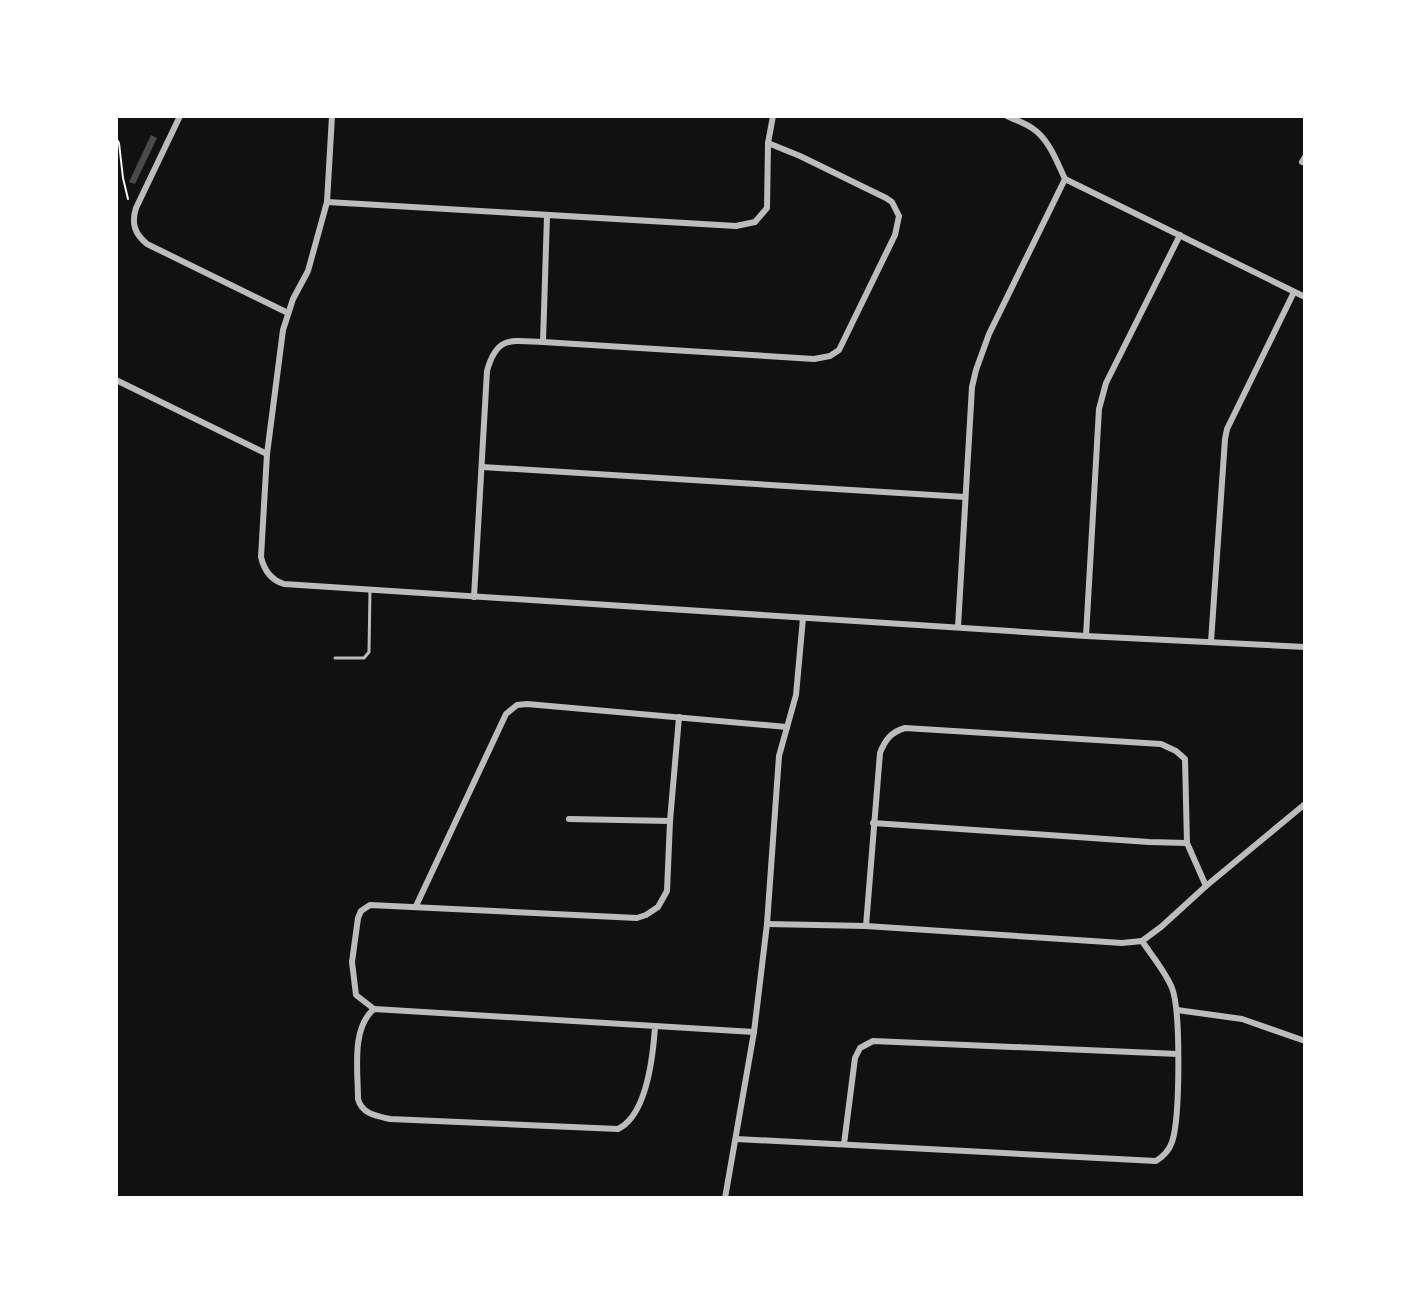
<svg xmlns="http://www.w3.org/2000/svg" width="1421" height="1314" font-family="'Asap Condensed',sans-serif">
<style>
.building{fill:#4a4a4a}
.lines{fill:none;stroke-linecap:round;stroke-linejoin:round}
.path{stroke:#f5f5f5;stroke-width:2}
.service{stroke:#bcbcbc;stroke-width:3}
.minor{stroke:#bcbcbc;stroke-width:6}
</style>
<rect width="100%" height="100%" fill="#111"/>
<!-- building -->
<path class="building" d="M151 135 157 138 135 184 129 182Z"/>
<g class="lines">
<!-- path -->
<path class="path" d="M116 138 119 143 123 178 128 199"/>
<!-- service -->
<path class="service" d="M335 658H364L369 652 370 590"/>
<!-- minor -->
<g class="minor">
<path d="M180 116 136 208C131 224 135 234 147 244L288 313"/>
<path d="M332 116 327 202 308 271 293 299 283 330 267 454 261 557C264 570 271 580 284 584L1086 636 1305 647"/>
<path d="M1007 116C1015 120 1025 123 1032 128 1049 139 1057 162 1065 179L1305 297"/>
<path d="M1302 162 1305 157"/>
<path d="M327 202 736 226 755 222 767 208 768 143 773 116"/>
<path d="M543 342 547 216"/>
<path d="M116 380 267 454"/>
<path d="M482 467 965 497"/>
<path d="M474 597 487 371C497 335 511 341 543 342L814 359 830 356 839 350 895 235 899 216 892 202 886 198 800 156 768 143"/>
<path d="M958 627 972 387 976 370 989 334 1065 179"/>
<path d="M1086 636 1099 409 1106 383 1180 235"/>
<path d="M1211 642 1225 439 1227 429 1294 292"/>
<path d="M569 819 670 821"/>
<path d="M873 823 1149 842 1187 843"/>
<path d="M416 906 506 714 517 705 527 704 787 727"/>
<path d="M866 926 880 753C885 740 891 732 905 728L1161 744 1176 751 1185 759 1187 843 1206 886"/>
<path d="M1142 941 1161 927 1206 886 1305 804"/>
<path d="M374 1009 356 995 352 962 358 918 361 911 370 905 637 918 646 915 658 907 667 891 670 821 679 717"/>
<path d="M1177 1010 1242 1019 1305 1041"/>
<path d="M655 1027C653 1056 647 1115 618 1129L390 1119C376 1116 362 1114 358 1099 358 1071 351 1028 374 1009L754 1032"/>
<path d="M736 1139 1156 1161C1164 1156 1169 1151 1172 1142 1180 1119 1181 1011 1172 988 1165 971 1152 956 1142 941L1122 943 866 926 767 924"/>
<path d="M844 1144 855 1058 860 1048 873 1041 1178 1054"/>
<path d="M725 1198 754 1032 767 924 779 756 796 695 803 618"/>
</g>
</g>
<!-- border -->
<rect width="1421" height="1314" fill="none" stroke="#ffffff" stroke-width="236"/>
</svg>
